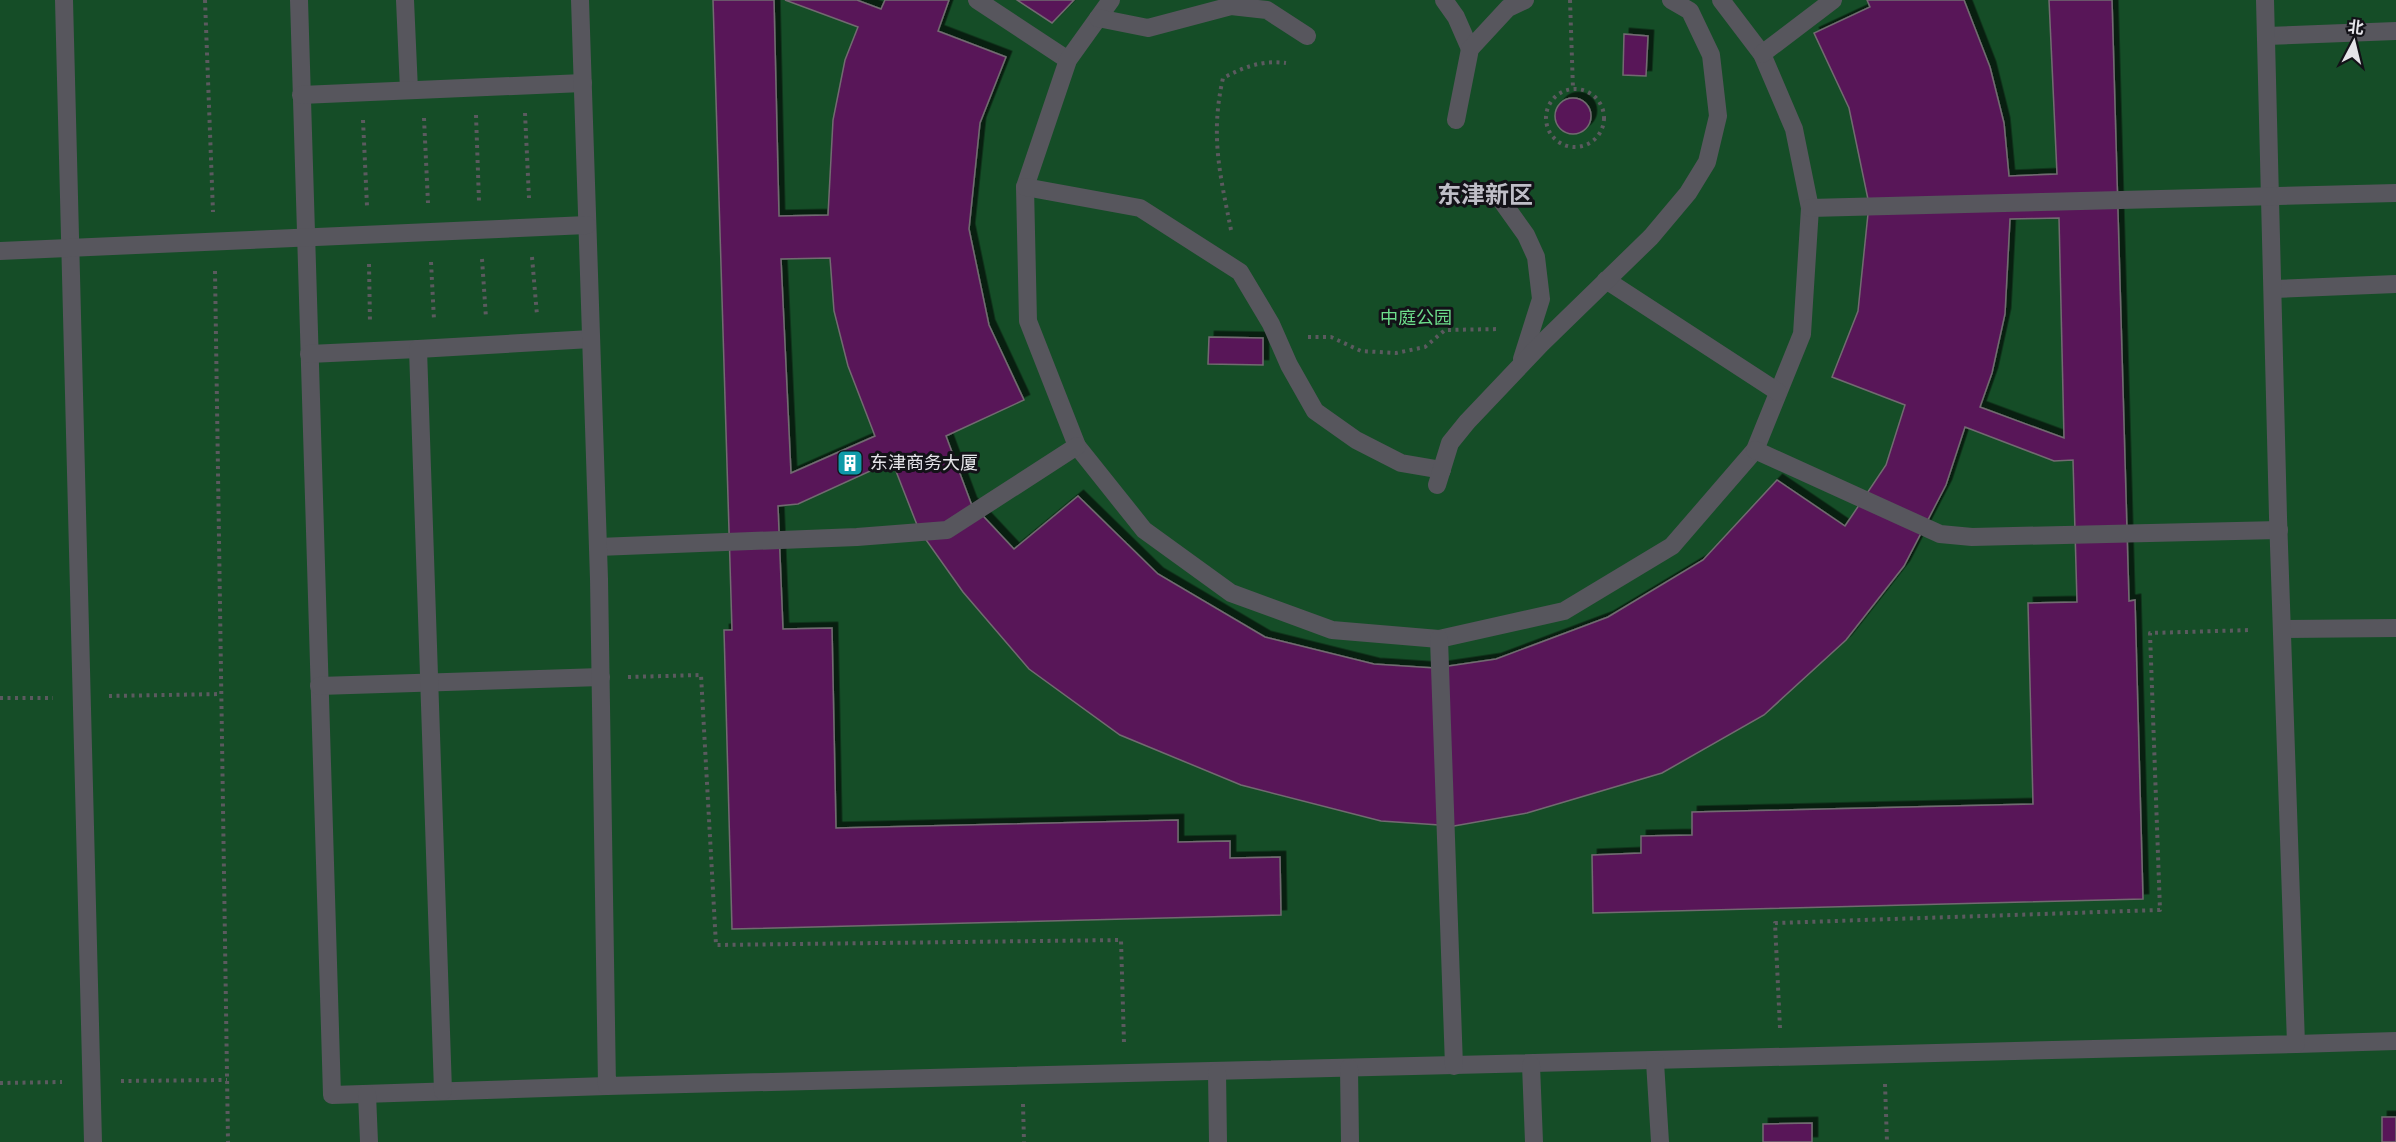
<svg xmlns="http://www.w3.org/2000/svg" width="2396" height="1142" font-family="'Fira Sans Condensed','Noto Sans SC',sans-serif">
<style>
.green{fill:#154d27}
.building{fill:#581858;stroke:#726b71;stroke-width:1.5;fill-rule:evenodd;filter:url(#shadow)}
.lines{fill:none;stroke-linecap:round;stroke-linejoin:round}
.path{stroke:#5b5a5f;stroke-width:4;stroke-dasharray:3 4.5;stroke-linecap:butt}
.lane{stroke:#57565d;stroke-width:18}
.street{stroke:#57565d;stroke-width:18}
.labels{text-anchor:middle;stroke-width:6;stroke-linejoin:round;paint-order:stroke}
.park-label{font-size:18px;fill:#6ddd8b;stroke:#131218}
.poi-label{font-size:18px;fill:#e5e4e9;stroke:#131218;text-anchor:start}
.district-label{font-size:24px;font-weight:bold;fill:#bfbec7;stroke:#131218}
</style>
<defs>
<filter id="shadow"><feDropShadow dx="5.5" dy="-5.5" stdDeviation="0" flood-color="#0009"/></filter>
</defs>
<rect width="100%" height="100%" fill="#1c1b21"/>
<!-- green -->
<rect class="green" x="0" y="0" width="2396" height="1142"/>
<!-- building -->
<g class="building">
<path d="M713 0H774L779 216 828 215 833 120 845 60 858 27 785 0H857L881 9 885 0H949L938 31 1006 57 980 123 969 229 989 325 1024 400 946 436 971 503 1014 549 1078 496 1158 574 1265 637 1374 664 1435 668 1496 659 1608 617 1703 560 1777 480 1845 526 1886 465 1905 405 1832 377 1858 311 1869 204 1849 108 1814 33 1870 7 1867 0H1964L1990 67 2004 123 2009 176 2057 174 2049 0H2112L2129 601 2135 600 2143 899 1593 913 1592 855 1641 853V836L1692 835V812L2033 804 2028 603 2077 602 2073 460 2054 461 1965 427 1946 485 1904 566 1846 640 1764 715 1662 773 1527 813 1454 826 1381 821 1241 785 1120 735 1029 669 963 592 919 530 892 461 798 504 778 506 783 629 832 628 836 828 1178 820V842L1230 841V858L1280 857 1281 915 732 929 724 630H732ZM2059 218 2064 438 1980 407 1992 373 2005 314 2010 219ZM830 258 834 311 848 366 875 436 791 473 781 259Z"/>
<path d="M1017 0H1074L1052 23Z"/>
<path d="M1624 34 1648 36 1646 76 1623 75Z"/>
<circle cx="1573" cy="116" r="18"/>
<path d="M1209 337 1263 338V365L1208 364Z"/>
<rect x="2382" y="1117" width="14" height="25"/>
<path d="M1812 1123V1142H1763V1124Z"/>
</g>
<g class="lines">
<!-- path -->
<g class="path">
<path d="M205 0 213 212"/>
<path d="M1570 0 1573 89"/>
<circle cx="1575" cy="118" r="29"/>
<path d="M525 113 529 198"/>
<path d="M476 115 479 201"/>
<path d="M424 118 428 203"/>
<path d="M363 120 367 206"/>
<path d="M1231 230C1220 174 1210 136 1223 78 1244 67 1262 60 1286 63"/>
<path d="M532 257 537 315"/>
<path d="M482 259 486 318"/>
<path d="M431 262 434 320"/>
<path d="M369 264 370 323"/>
<path d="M215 271 228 1142"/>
<path d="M1308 337H1331L1361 351 1396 353 1425 347 1445 330 1500 329"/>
<path d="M628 677 701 675 716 945 1121 940 1124 1043"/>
<path d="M109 696 221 694"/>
<path d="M0 698H53"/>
<path d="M1780 1028 1775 923 2160 910 2150 633 2252 630"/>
<path d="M121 1081 227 1080"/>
<path d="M0 1083 62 1082"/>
<path d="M1885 1084 1887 1142"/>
<path d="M1023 1104 1024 1142"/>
</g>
<!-- lane -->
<g class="lane">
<path d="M299 0 332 1095 607 1086"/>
<path d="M405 0 409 90"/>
<path d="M977 0 1068 60"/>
<path d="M1111 0 1068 60 1025 187 1028 321 1077 446 1144 530 1231 593 1332 630 1439 639 1564 611 1672 546 1755 450 1802 334 1810 208 1794 129 1762 54 1721 0"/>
<path d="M2266 36 2396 31"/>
<path d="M1762 54 1833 0"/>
<path d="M301 95 583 83"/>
<path d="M2273 289 2396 284"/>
<path d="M309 354 418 349"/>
<path d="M1755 450 1940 534 1972 537 2279 530"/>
<path d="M598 547 857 537 947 530 1077 446"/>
<path d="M2282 629 2396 628"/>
<path d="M319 686 601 677"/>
<path d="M2296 1044 2396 1041"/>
<path d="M443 1091 418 349 591 339"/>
<path d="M367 1094 369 1142"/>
</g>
<!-- street -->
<g class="street">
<path d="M64 0 93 1142"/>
<path d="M580 0 599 579 607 1086 2296 1044 2278 517 2265 0"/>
<path d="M1444 0 1456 17 1470 49"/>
<path d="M1098 18 1148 28 1231 6 1267 10 1307 36"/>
<path d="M1456 120 1470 49 1508 8 1525 0"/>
<path d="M1025 187 1140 208 1240 272 1271 324 1289 365 1315 411 1356 440 1401 463 1442 470"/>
<path d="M1496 193 1526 235 1536 257 1541 299 1522 359"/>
<path d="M1810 208 2396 193"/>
<path d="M0 251 587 225"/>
<path d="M1606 280 1778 392"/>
<path d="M1437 485 1450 443 1467 422 1541 344 1651 237 1688 193 1707 162 1718 116 1711 55 1690 11 1671 0"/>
<path d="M1439 639 1454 1066"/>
<path d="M1655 1062 1660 1142"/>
<path d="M1531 1065 1534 1142"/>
<path d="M1349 1068 1350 1142"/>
<path d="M1217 1072 1218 1142"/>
</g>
</g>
<!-- icons -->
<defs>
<g id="building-square" transform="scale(1.35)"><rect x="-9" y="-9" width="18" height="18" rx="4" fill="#0f9aa8" stroke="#131218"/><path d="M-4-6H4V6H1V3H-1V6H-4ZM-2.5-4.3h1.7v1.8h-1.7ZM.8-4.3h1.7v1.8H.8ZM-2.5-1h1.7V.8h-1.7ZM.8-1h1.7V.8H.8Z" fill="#fff"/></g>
</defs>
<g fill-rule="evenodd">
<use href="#building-square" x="850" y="463"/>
</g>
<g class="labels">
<!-- park labels -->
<g class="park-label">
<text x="1416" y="324">中庭公园</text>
</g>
<!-- poi labels -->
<g class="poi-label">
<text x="870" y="469">东津商务大厦</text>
</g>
<!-- district labels -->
<g class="district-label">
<text x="1485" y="203">东津新区</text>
</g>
</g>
<!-- north arrow -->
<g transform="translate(2354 42) rotate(7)" stroke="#131218" stroke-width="4.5" paint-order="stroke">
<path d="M0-4.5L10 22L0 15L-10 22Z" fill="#e5e4e9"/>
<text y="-9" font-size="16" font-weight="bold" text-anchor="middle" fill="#e5e4e9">北</text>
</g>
</svg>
